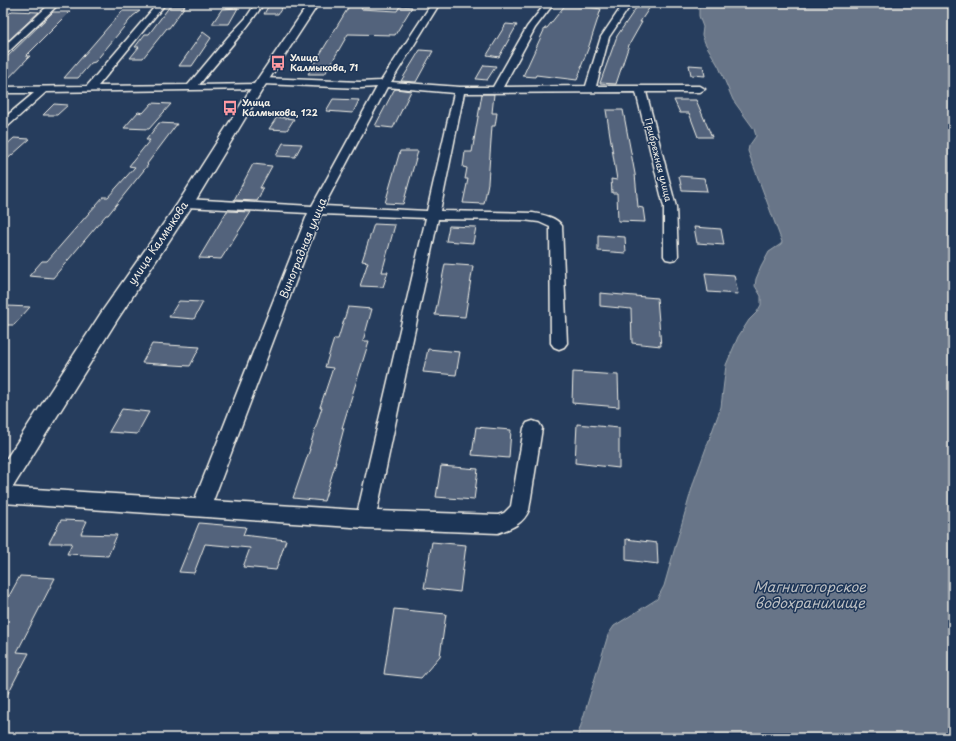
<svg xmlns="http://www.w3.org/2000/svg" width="956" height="741" font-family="'Playpen Sans',sans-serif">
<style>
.water{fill:#677588;stroke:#9fa7ae}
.building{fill:#52647b;stroke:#f4f1e8}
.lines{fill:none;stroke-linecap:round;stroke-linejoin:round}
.minor-casing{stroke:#f4f1e8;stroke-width:3}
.major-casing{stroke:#f4f1e8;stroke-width:3}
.minor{fill:#1d3557;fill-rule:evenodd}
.major{fill:#1d3557;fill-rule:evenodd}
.labels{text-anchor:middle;stroke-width:3;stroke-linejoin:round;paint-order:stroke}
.far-poi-label{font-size:9px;font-weight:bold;fill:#f4f1e8;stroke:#1d3557;text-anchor:start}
.far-street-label{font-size:9px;fill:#f4f1e8;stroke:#1d3557}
.street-label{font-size:11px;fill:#f4f1e8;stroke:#1d3557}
.near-water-label{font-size:14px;font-style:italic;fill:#bcbfc2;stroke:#1d3557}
</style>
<rect width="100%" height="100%" fill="#263d5d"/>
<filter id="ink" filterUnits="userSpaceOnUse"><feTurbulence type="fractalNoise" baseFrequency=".025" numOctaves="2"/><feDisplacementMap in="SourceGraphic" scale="8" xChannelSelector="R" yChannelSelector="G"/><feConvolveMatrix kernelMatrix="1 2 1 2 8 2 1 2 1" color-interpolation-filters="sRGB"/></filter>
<g filter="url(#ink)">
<!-- water -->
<path class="water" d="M699 3H953V738H577L608 635 614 626 657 599 664 586 694 481 721 407 726 365 738 337 749 320 757 312 761 305V296L755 286 756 279 761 267 769 252 781 244 782 242 748 151 749 146 756 136 754 129 733 100 719 67 705 43 702 35 703 27 699 16Z"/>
<!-- building -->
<g class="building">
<path d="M270 3H285L278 14H264Z"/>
<path d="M351 3H365L361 9 397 11 400 6 412 7 395 35 348 34 325 74H308Z"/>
<path d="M566 4 601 9 588 49 581 67H582L577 80 536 75 535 77 523 76 545 28H547Z"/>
<path d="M638 5 650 7 640 22H642L629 45 616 84 600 83 617 36Z"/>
<path d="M170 6H185L169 28H167L143 58H130L139 47H135L145 34H149Z"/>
<path d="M238 8 229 24H212L222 9Z"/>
<path d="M12 11 39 12 9 40H3V19Z"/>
<path d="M122 11H140L133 16 95 62 91 63 78 78H64Z"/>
<path d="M53 12H70L26 56H30L3 84V61Z"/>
<path d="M506 24 517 25 499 57 487 55Z"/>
<path d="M203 32 211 38 192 66H179Z"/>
<path d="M420 50 433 51 416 82 401 81Z"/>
<path d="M484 65 496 66 487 80 476 79Z"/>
<path d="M689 65 703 66 705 76 691 75Z"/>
<path d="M396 89 411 91 394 126 393 128 375 126 394 90Z"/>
<path d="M482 94H494L492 113H497L495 126H492L488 183 484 204 463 203 468 179H465L467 168 463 167 465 152H472Z"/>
<path d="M333 99 359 100 353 113 326 111Z"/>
<path d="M674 100H696L712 137H698L689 113H680Z"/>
<path d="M152 103 171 104 149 129 124 128 138 112 143 113Z"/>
<path d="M54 104 68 105 57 115H43Z"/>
<path d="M606 110H623L635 174 638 207 643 208 645 222 618 221 617 193H612L611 179 617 180Z"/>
<path d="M277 117 294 119 287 130 269 129Z"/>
<path d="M159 123 177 124 147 164 148 165 108 215H106L53 278 29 276 42 261H47L103 197H108L135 167 129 166 150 140H146Z"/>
<path d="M14 138 30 139 3 163V148Z"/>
<path d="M283 143 302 144 295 157 276 156Z"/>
<path d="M400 151H418L403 204 385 203Z"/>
<path d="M253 164 272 166 260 188H263L260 196 257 201 234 200Z"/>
<path d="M679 176 704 178 707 191 682 190Z"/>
<path d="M227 211 251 212 221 259 199 258Z"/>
<path d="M374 224 395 225 382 272H388L383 287 360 286 368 262 362 261Z"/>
<path d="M449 226 476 227 473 243 446 241Z"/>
<path d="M694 227 721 229 724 245 697 243Z"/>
<path d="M598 235 625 237 626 253 598 251Z"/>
<path d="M445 264 473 266 465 317 435 315Z"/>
<path d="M705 273 734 275 738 294 708 292Z"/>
<path d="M600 293 657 298 661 346 632 343 631 309 600 306Z"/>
<path d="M179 301 203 302 194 319 169 317Z"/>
<path d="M7 306 30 307 14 325H3V311Z"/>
<path d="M348 307 372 309 363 341H369L342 428H344L335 462H336L324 501 293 498 310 449H309L322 407H320L333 368 325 367 334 339H338Z"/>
<path d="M152 344 200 347 190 366 142 363Z"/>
<path d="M428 349 460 352 456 375 423 372Z"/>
<path d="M573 372 618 375 619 407 572 403Z"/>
<path d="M122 409 149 412 137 434 109 432Z"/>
<path d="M577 424 619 428V468L575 463Z"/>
<path d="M476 427 511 430 509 458 472 455Z"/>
<path d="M441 466 478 469 474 500 436 497Z"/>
<path d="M61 520 87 521 81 534 117 535 108 556 67 554 72 543H49Z"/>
<path d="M199 523 246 527 243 535 286 540 276 570 243 567 250 548 205 544 194 573 179 572Z"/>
<path d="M626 539 657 543 658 564 626 560Z"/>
<path d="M432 542 466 545 460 592 424 588Z"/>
<path d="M20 576 55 578 17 652 29 653 3 703V607Z"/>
<path d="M394 609 446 614 440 656 421 678 384 674Z"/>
</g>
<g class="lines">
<!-- minor casing -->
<g class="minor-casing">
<g id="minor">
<path d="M51 3H60L6 54 3 55V47Z"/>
<path d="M158 3H166L98 86 188 85 228 37 246 18 256 3H264C246 31 220 58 199 85L258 84 263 87 262 89 46 92 7 127 3 128V119L34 93H3V87L87 86Z"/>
<path d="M432 3H440L391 82 460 87H493L527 27 546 3H554L535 28 503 87 586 86 601 37 624 3H632L609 37 596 86H700L705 89 700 92H646L676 207 678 256 676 259 671 260 666 259 664 256V207L636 92 464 93 440 211 533 213C544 215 556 217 562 226L567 343 564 347 559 349 554 347 551 343 550 227 539 222 523 220 438 219 377 511 498 515 504 513 511 506 524 428 527 423 533 421 539 423 542 428 529 510C523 524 512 528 498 533L366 528 3 503V487L195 499 308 213 186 207 182 206 180 203 182 200 186 199 312 206 377 87 360 88 263 84 258 81 263 78 360 82 381 81ZM387 87 454 93 427 211 324 206ZM321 214 426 218 358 510 213 501Z"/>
</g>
</g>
<!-- major casing -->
<g class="major-casing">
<path id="major" d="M309 3H319L264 87 194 203 117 320 11 490 3 493V464L103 310 178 203 252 87Z"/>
</g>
<!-- minor -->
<use href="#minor" class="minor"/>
<!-- major -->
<use href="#major" class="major"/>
</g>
</g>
<!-- icons -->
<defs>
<g id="bus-bare" transform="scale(1.2)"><path d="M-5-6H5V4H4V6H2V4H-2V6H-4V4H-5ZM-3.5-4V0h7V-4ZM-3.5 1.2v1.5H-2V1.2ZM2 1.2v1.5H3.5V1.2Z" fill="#ff9aa2" stroke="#1d3557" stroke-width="2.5" paint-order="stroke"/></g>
</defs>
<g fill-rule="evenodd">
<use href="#bus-bare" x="278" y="63"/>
<use href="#bus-bare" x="230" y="108"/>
</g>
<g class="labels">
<!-- far-poi labels -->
<g class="far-poi-label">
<text x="290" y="61">Улица<tspan x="290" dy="10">Калмыкова, 71</tspan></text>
<text x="242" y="106">Улица<tspan x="242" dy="10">Калмыкова, 122</tspan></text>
</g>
<!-- far-street labels -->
<g class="far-street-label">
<text transform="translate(658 160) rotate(76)" y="3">Прибрежная улица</text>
</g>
<!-- street labels -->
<g class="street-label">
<text transform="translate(158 243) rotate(-56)" y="4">улица Калмыкова</text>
<text transform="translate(303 248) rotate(-68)" y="4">Виноградная улица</text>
</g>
<!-- near-water labels -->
<g class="near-water-label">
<text x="810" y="592">Магнитогорское<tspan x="810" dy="16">водохранилище</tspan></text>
</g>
</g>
<!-- margin -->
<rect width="956" height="741" fill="none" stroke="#1d3557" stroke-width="16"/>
<rect x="8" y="8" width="940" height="725" fill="none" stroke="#f4f1e8" stroke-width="1.5" filter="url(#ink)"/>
</svg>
